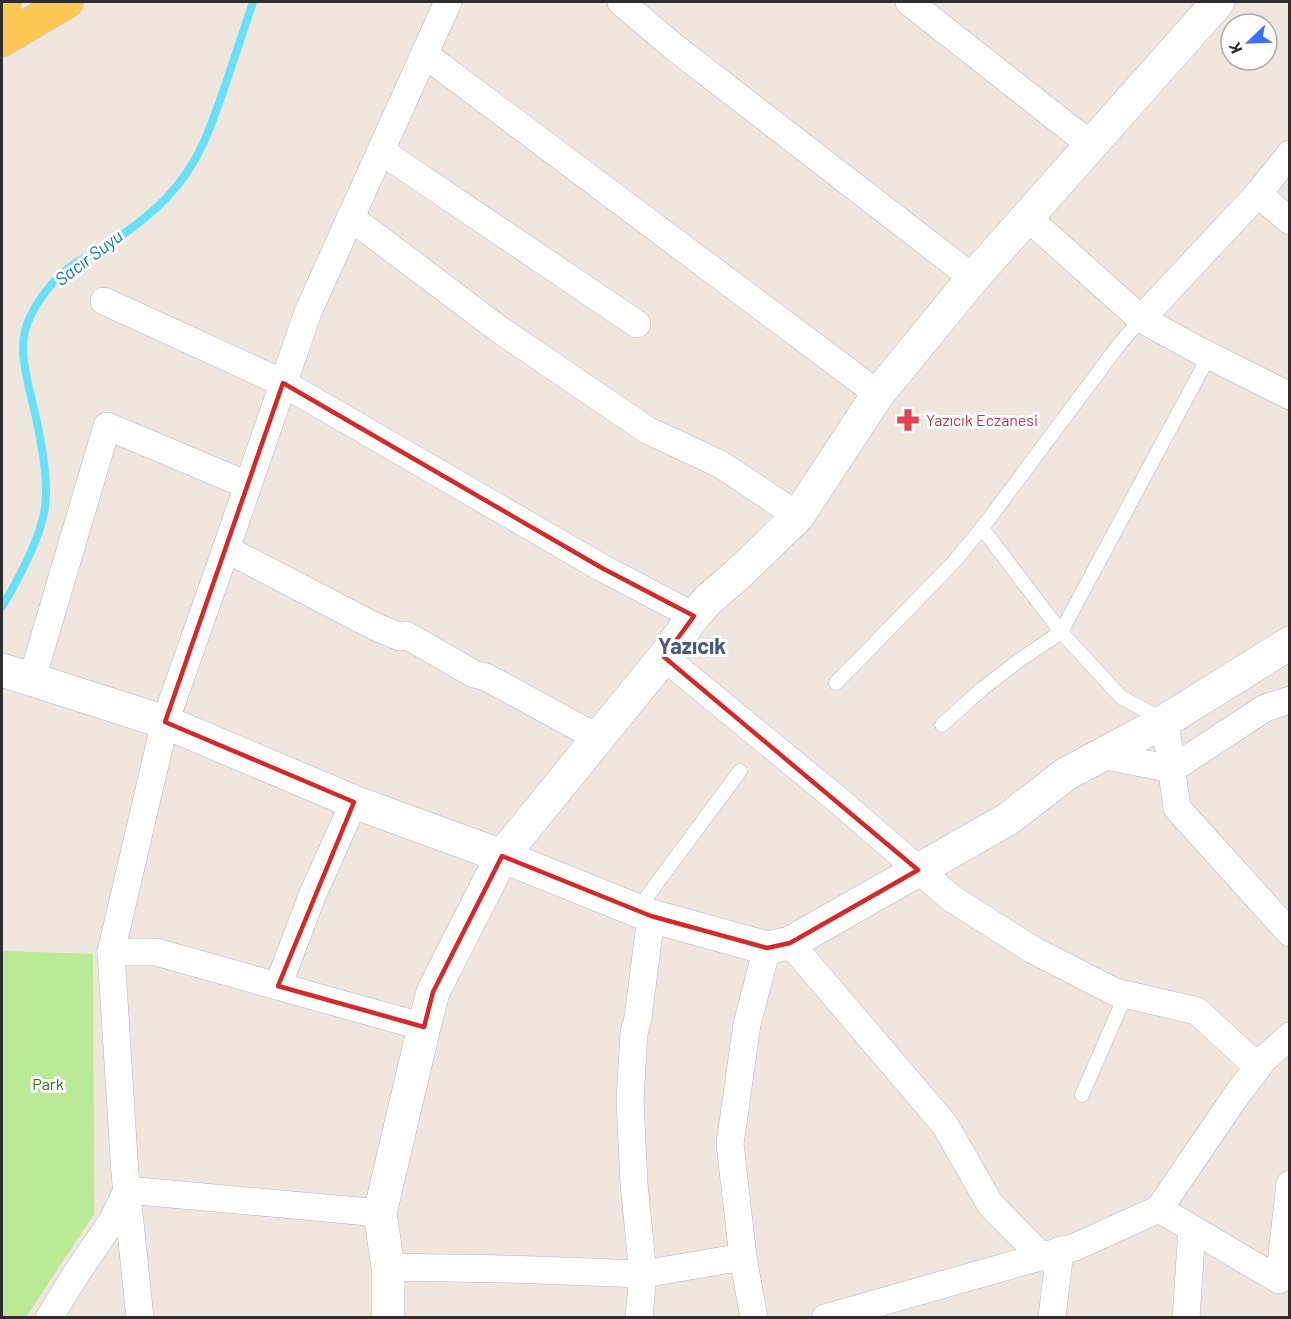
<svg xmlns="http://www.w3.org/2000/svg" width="1291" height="1319" font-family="Barlow,sans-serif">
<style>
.green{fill:#baea96}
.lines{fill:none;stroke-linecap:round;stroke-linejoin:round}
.stream{stroke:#68e0fa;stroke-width:8}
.service-casing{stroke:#b2b6c1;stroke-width:15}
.minor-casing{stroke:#b2b6c1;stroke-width:28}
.tertiary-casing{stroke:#b2b6c1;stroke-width:34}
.primary-casing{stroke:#c8c8c8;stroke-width:34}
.service{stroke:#fff;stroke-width:14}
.minor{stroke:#fff;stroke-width:27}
.tertiary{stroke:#fff;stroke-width:33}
.primary{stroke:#fec855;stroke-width:33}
.marked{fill:none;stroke:#d62828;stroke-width:4.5;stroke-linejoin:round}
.labels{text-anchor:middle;stroke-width:6;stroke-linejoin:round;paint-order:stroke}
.health-label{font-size:16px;fill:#be3a42;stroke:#fff;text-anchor:start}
.park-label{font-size:16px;fill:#2f7314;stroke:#fff}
.water-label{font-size:18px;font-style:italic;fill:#027aa5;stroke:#fff}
.district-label{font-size:22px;font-weight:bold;fill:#485783;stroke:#fff}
</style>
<rect width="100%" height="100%" fill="#efe6de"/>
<!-- green -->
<path class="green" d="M2 951 93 954 94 1214 26 1317H2Z"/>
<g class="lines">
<!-- stream -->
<path class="stream" d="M2 607C18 580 40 540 45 508 49 479 40 433 33 405 27 379 18 350 27 324 36 301 54 278 74 264 85 257 98 251 109 244 130 230 152 214 169 195 200 162 211 126 226 83 235 56 244 29 253 2"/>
<!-- service casing -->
<g class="service-casing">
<g id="service">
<path d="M982 528 1061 632 1121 697 1163 720"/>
<path d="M836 683 953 563 982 528 1121 342 1141 319"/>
<path d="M942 725 983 688 1017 662 1061 632 1209 356"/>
<path d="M637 910 740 771"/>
<path d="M1082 1095 1126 994"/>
</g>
</g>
<!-- minor casing -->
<g class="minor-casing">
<g id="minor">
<path d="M621 2 674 47 973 278"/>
<path d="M909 2 1091 145"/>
<path d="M424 54 878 394"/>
<path d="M381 151 637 324"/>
<path d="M1258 194 1290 221"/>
<path d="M350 217 500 330 647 430 720 464 798 516"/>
<path d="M1027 217 1141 319 1198 350 1290 396"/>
<path d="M104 301 283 383 602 568 694 616"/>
<path d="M1141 319 1258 194 1290 154"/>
<path d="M226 549 374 626 400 637 406 635 474 674 486 677 598 738"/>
<path d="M664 657 838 800 951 898 1033 950 1115 992 1197 1011 1258 1067"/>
<path d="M32 679 107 426 247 485"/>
<path d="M1165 721 1177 808 1290 933"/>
<path d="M1101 755 1172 769 1265 708 1290 700"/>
<path d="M790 943 945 1125 990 1204 1042 1257"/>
<path d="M111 952H156L424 1027"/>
<path d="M278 986 312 896 354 802"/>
<path d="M1159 1209 1279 1280 1290 1184"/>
<path d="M388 1267 506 1269 643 1274 743 1257"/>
<path d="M49 1318 76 1274 113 1220 127 1190 380 1213"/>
<path d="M140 1318 125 1174 111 952 165 722 226 549 308 312 448 2"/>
<path d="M639 1318 643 1274 634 1184 630 1100 634 1033 638 1018 651 916"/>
<path d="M754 1318 743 1257 730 1144 747 1024 767 948"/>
<path d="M825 1318 1075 1247 1159 1209 1238 1093 1258 1067 1263 1060 1290 1036"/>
<path d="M1052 1318 1060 1250"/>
<path d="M1186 1318 1192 1229"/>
</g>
</g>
<!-- tertiary casing -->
<g class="tertiary-casing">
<g id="tertiary">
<path d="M2 670 165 722 354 802 502 856 651 916 767 948 790 943 1008 819 1066 774 1165 721 1290 643"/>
<path d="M388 1318V1267L380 1213 424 1027 433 992 502 856 664 657 694 616 708 600 737 575 798 516 878 394 973 278 1218 2"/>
</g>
</g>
<!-- primary casing -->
<g class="primary-casing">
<g id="primary">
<path d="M2 3 5 2"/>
<path d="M2 40 67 2"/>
</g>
</g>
<!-- service -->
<use href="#service" class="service"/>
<!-- minor -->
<use href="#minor" class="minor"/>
<!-- tertiary -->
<use href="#tertiary" class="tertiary"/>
<!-- primary -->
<use href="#primary" class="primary"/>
</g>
<!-- marked area -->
<path class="marked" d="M283 383 602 568 694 616 664 657 918 870 790 943 767 948 651 916 502 856 433 992 424 1027 278 986 354 802 165 722Z"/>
<!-- icons -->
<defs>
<g id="pharmacy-bare" transform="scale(1.8)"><path d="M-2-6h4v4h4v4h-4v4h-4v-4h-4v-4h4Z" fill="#e0444e" stroke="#fff" stroke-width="2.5" paint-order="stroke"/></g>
</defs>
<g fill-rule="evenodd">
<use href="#pharmacy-bare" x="908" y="420"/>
</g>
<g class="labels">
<!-- health labels -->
<g class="health-label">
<text x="926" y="426">Yazıcık Eczanesi</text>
</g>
<!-- park labels -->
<g class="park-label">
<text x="48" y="1090">Park</text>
</g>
<!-- water labels -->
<g class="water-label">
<text transform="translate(89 258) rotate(-37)" y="6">Sacır Suyu</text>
</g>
<!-- district labels -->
<g class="district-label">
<text x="692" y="654">Yazıcık</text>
</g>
</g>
<!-- border -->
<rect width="1291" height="1319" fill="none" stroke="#2d2d2d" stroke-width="6"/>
<!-- north arrow -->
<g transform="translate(1249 42) rotate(247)"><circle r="28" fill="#ffffff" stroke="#ababab" stroke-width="1.5"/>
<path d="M0-4.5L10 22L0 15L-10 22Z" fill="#3c70ff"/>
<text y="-9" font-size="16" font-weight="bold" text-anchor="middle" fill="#2d2d2d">K</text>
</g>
</svg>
